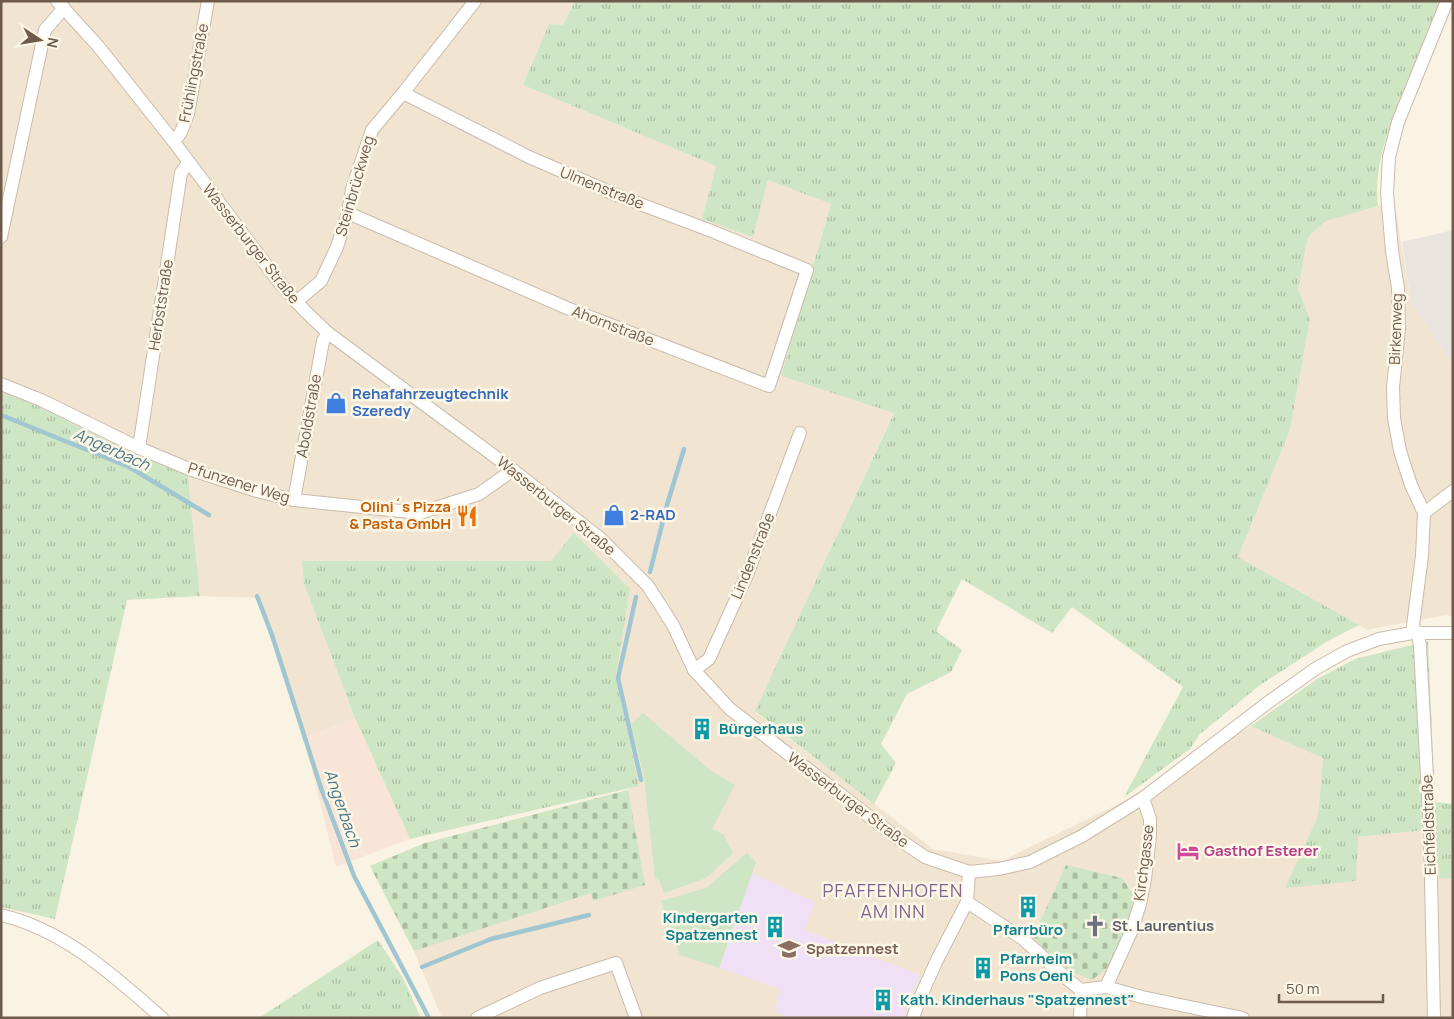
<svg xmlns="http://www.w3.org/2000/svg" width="1454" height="1019" font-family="Manrope,sans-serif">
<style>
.residential{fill:#f1e5d2}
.commercial{fill:#f9e5d7}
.industrial{fill:#e9e4dd}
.education{fill:#f0e0f6}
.grass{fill:url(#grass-tufts)}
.cemetery{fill:url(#cemetery-stones)}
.park{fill:#cee6c3}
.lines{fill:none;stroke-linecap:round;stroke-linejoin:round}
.stream{stroke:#a0c6d2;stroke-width:4.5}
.minor-casing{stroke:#c9bbaa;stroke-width:14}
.minor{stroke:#fff;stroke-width:12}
.labels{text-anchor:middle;stroke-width:5;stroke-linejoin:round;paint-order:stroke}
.street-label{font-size:15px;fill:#6f5b4b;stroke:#fdf7e8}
.shop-label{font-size:15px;font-weight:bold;fill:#366cbe;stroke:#fdf7e8;text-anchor:start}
.food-label{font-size:15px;font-weight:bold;fill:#c56008;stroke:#fdf7e8;text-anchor:end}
.culture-label{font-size:15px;font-weight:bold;fill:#0d838f;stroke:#fdf7e8;text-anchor:start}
.hotel-label{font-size:15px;font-weight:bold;fill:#b23c85;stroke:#fdf7e8;text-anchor:start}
.worship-label{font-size:15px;font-weight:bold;fill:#5b616d;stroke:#fdf7e8;text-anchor:start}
.education-label{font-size:15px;font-weight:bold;fill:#785e54;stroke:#fdf7e8;text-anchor:start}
.water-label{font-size:16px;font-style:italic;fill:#4b7888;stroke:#fdf7e8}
.quarter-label{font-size:18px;letter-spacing:1px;fill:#82638c;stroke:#fdf7e8}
</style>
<defs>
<pattern id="grass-tufts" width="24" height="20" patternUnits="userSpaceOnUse" patternTransform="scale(1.25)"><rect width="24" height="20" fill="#cee6c3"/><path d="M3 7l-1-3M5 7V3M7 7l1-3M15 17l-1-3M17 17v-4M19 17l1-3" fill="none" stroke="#abbda0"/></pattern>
<pattern id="cemetery-stones" width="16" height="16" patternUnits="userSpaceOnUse" patternTransform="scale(1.25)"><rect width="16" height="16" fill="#cee6c3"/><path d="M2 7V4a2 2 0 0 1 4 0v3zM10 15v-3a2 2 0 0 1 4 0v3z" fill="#abbda0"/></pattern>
</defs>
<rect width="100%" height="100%" fill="#faf3e3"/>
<!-- residential -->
<g class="residential">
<path d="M1 1H575L563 25 523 85 716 166 702 219 753 237 768 180 831 204 781 376 894 412 755 712 933 849 1002 861 1120 803 1251 726 1323 757 1318 816 1286 888 1357 837 1437 829 1439 878 1453 879V1018H442L414 951 370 866 425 843 628 790 629 788 639 786 616 676 630 589 551 561H302L304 584 355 718 304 738 257 598 200 596 188 476 134 454 33 404 1 392Z"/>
<path d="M1394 201 1411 301 1453 366V617L1446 615 1367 630 1238 557 1290 430 1310 319 1298 289 1308 237 1326 221Z"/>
</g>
<!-- commercial -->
<path class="commercial" d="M355 718 410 839 336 867 304 738Z"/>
<!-- industrial -->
<path class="industrial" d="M1453 230V366L1411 301 1402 242Z"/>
<!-- education -->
<path class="education" d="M752 873 815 902 805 930 920 975 903 1018H792L775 1012 780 989 719 968Z"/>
<!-- grass -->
<g class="grass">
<path d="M575 1H1441C1430 29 1419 56 1408 83 1391 123 1373 162 1378 206L1326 221 1308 237 1298 289 1310 319 1290 430 1238 557 1359 625 1328 641 1260 685 1200 734 1190 749 1124 797 1183 687 1072 607 1052 633 962 579 936 631 962 650 951 672 907 694 881 744 896 763 874 804 755 711 894 413 781 376 831 204 768 180 753 237 702 219 716 166 523 85 549 24 563 25Z"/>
<path d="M1 392 33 404 134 454 188 476 200 596 127 600 55 919 1 907Z"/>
<path d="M574 533 630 589 616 676 639 786 410 839 355 718 304 584 302 561H551Z"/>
<path d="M1428 641 1435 802 1453 804V879L1439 878 1436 829 1358 837 1356 881 1285 888 1318 816 1323 758 1251 726 1317 679 1355 659Z"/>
<path d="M378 940 403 978 421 1018H259Z"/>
</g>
<!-- cemetery -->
<g class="cemetery">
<path d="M628 790 645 885 593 901 591 893 414 951 370 866 425 843Z"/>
<path d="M1066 865 1122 878 1136 899 1113 963 1092 980C1066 971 1051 956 1033 937Z"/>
</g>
<!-- park -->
<g class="park">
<path d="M643 713 710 770 735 785 712 829 723 834 733 853 706 878 664 893 659 880 655 878 644 777 631 724Z"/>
<path d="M747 853 756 862 719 968 680 955 661 901 706 888Z"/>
</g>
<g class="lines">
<!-- stream -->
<g class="stream">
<path d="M1 415 129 467 209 515"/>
<path d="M650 572 667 505 684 449"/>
<path d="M257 596 272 635 321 788 354 876 429 1018"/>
<path d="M636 597 618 678 641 780"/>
<path d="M422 967 491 939 589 915"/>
</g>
<!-- minor casing -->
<g class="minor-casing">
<g id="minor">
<path d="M57 1 98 46 174 142 279 282 305 311 328 333 513 470 601 539 648 586 673 625 694 670 730 709 897 838 925 857 969 872 999 869 1030 862 1082 836 1143 798 1270 701 1315 669 1347 651 1379 639 1412 633H1453"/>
<path d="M174 142 181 132 188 114 208 1"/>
<path d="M348 213 567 308 769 386 807 270 709 230 619 196 529 157 403 93"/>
<path d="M1 237 45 30 64 8"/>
<path d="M296 302 321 281 337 247 348 213 352 189 372 130 403 93 475 1"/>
<path d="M1 384 41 400 139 448 189 469 257 491 294 500 420 513 479 494 513 470"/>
<path d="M139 448 181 173 188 163"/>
<path d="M294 500 323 341 328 333"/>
<path d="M1424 513 1453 491"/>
<path d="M1418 632 1420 647 1430 832 1434 1018"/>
<path d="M1412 633 1422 556 1424 513 1411 485 1400 451 1394 418 1393 387 1399 329 1398 288 1392 251 1387 193 1389 157 1398 122 1447 1"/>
<path d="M694 670 709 659 747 575 800 433"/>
<path d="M967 902 1023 939 1066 978 1081 990 1106 987 1142 997 1243 1018"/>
<path d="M1 915C65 930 114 976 162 1018"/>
<path d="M1106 987 1131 932 1140 904 1145 879 1150 836V819L1143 798"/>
<path d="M477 1018 540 988 616 963 636 1018"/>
<path d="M913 1018 919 1000 937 960 967 902 969 872"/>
<path d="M1080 1018 1081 990"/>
</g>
</g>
<!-- minor -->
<use href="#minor" class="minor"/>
</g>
<!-- icons -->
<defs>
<g id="shop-bare" transform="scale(1.725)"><path d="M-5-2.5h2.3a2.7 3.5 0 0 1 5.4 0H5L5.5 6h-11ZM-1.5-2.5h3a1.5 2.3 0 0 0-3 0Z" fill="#3f7fe0" stroke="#fdf7e8" stroke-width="2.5" paint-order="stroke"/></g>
<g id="restaurant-bare" transform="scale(1.725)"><path d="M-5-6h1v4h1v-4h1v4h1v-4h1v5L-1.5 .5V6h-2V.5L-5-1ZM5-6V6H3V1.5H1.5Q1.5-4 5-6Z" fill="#e8710a" stroke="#fdf7e8" stroke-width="2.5" paint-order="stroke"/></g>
<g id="building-bare" transform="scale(1.725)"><path d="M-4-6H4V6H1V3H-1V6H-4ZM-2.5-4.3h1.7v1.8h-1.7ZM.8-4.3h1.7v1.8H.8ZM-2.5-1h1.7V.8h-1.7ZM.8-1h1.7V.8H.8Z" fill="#0f9aa8" stroke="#fdf7e8" stroke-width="2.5" paint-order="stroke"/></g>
<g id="hotel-bare" transform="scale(1.725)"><path d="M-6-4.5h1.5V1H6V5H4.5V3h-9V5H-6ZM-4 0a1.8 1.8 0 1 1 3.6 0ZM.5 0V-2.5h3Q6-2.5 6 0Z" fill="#d1479c" stroke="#fdf7e8" stroke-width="2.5" paint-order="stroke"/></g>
<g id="church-bare" transform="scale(1.725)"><path d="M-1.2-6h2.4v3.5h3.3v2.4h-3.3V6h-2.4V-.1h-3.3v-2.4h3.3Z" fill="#6b7280" stroke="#fdf7e8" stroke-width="2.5" paint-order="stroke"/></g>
<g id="school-bare" transform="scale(1.725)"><path d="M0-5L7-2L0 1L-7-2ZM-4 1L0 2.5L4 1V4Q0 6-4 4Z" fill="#8d6e63" stroke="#fdf7e8" stroke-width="2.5" paint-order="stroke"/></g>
</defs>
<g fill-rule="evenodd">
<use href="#shop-bare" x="336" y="403"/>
<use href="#shop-bare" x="614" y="515"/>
<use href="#restaurant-bare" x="467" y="516"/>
<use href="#building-bare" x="702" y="729"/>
<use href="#hotel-bare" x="1188" y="851"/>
<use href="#building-bare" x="1028" y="907"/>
<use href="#church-bare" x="1095" y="926"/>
<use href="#building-bare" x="775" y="927"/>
<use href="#school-bare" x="789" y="949"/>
<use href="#building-bare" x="983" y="968"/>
<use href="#building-bare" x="883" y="1000"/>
</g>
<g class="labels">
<!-- street labels -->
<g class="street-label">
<text transform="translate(194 73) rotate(-79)" y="5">Frühlingstraße</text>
<text transform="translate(355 186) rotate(-74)" y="5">Steinbrückweg</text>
<text transform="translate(602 188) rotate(22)" y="5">Ulmenstraße</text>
<text transform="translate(251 244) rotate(52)" y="5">Wasserburger Straße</text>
<text transform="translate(161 305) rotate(-81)" y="5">Herbststraße</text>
<text transform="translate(613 326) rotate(21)" y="5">Ahornstraße</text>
<text transform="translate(1396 329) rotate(-88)" y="5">Birkenweg</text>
<text transform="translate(309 416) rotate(-80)" y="5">Aboldstraße</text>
<text transform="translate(239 483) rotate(17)" y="5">Pfunzener Weg</text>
<text transform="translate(556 506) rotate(39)" y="5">Wasserburger Straße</text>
<text transform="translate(753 556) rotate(-68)" y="5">Lindenstraße</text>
<text transform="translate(848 800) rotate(37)" y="5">Wasserburger Straße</text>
<text transform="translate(1429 825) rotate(-92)" y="5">Eichfeldstraße</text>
<text transform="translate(1144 863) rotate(-83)" y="5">Kirchgasse</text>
</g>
<!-- shop labels -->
<g class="shop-label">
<text x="352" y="399">Rehafahrzeugtechnik<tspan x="352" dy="17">Szeredy</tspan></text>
<text x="630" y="520">2-RAD</text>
</g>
<!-- food labels -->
<g class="food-label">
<text x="451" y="512">Olini´s Pizza<tspan x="451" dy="17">&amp; Pasta GmbH</tspan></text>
</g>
<!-- culture labels -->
<g class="culture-label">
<text x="719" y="734">Bürgerhaus</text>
<text x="758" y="923" text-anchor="end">Kindergarten<tspan x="758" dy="17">Spatzennest</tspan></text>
<text x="1028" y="935" text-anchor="middle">Pfarrbüro</text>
<text x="1000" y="964">Pfarrheim<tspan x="1000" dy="17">Pons Oeni</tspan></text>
<text x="900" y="1005">Kath. Kinderhaus "Spatzennest"</text>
</g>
<!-- hotel labels -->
<g class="hotel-label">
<text x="1204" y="856">Gasthof Esterer</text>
</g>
<!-- worship labels -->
<g class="worship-label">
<text x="1112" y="931">St. Laurentius</text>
</g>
<!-- education labels -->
<g class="education-label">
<text x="806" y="954">Spatzennest</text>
</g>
<!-- water labels -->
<g class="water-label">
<text transform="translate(112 449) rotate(24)" y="6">Angerbach</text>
<text transform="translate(343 808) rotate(71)" y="6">Angerbach</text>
</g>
<!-- quarter labels -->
<g class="quarter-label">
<text x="893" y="897">PFAFFENHOFEN<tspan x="893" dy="21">AM INN</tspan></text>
</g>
</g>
<!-- border -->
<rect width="1454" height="1019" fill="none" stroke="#6f5b4b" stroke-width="5"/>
<!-- north arrow -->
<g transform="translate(40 40) rotate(102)" stroke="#fdf7e8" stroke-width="4" paint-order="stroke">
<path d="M0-4L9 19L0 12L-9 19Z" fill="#6f5b4b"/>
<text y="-8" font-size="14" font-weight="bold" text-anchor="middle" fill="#6f5b4b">N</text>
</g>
<!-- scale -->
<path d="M1279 994v8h104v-8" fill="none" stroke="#6f5b4b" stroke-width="2.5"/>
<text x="1286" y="994" font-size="15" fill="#6f5b4b" stroke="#fdf7e8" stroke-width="4" paint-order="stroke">50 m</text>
</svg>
